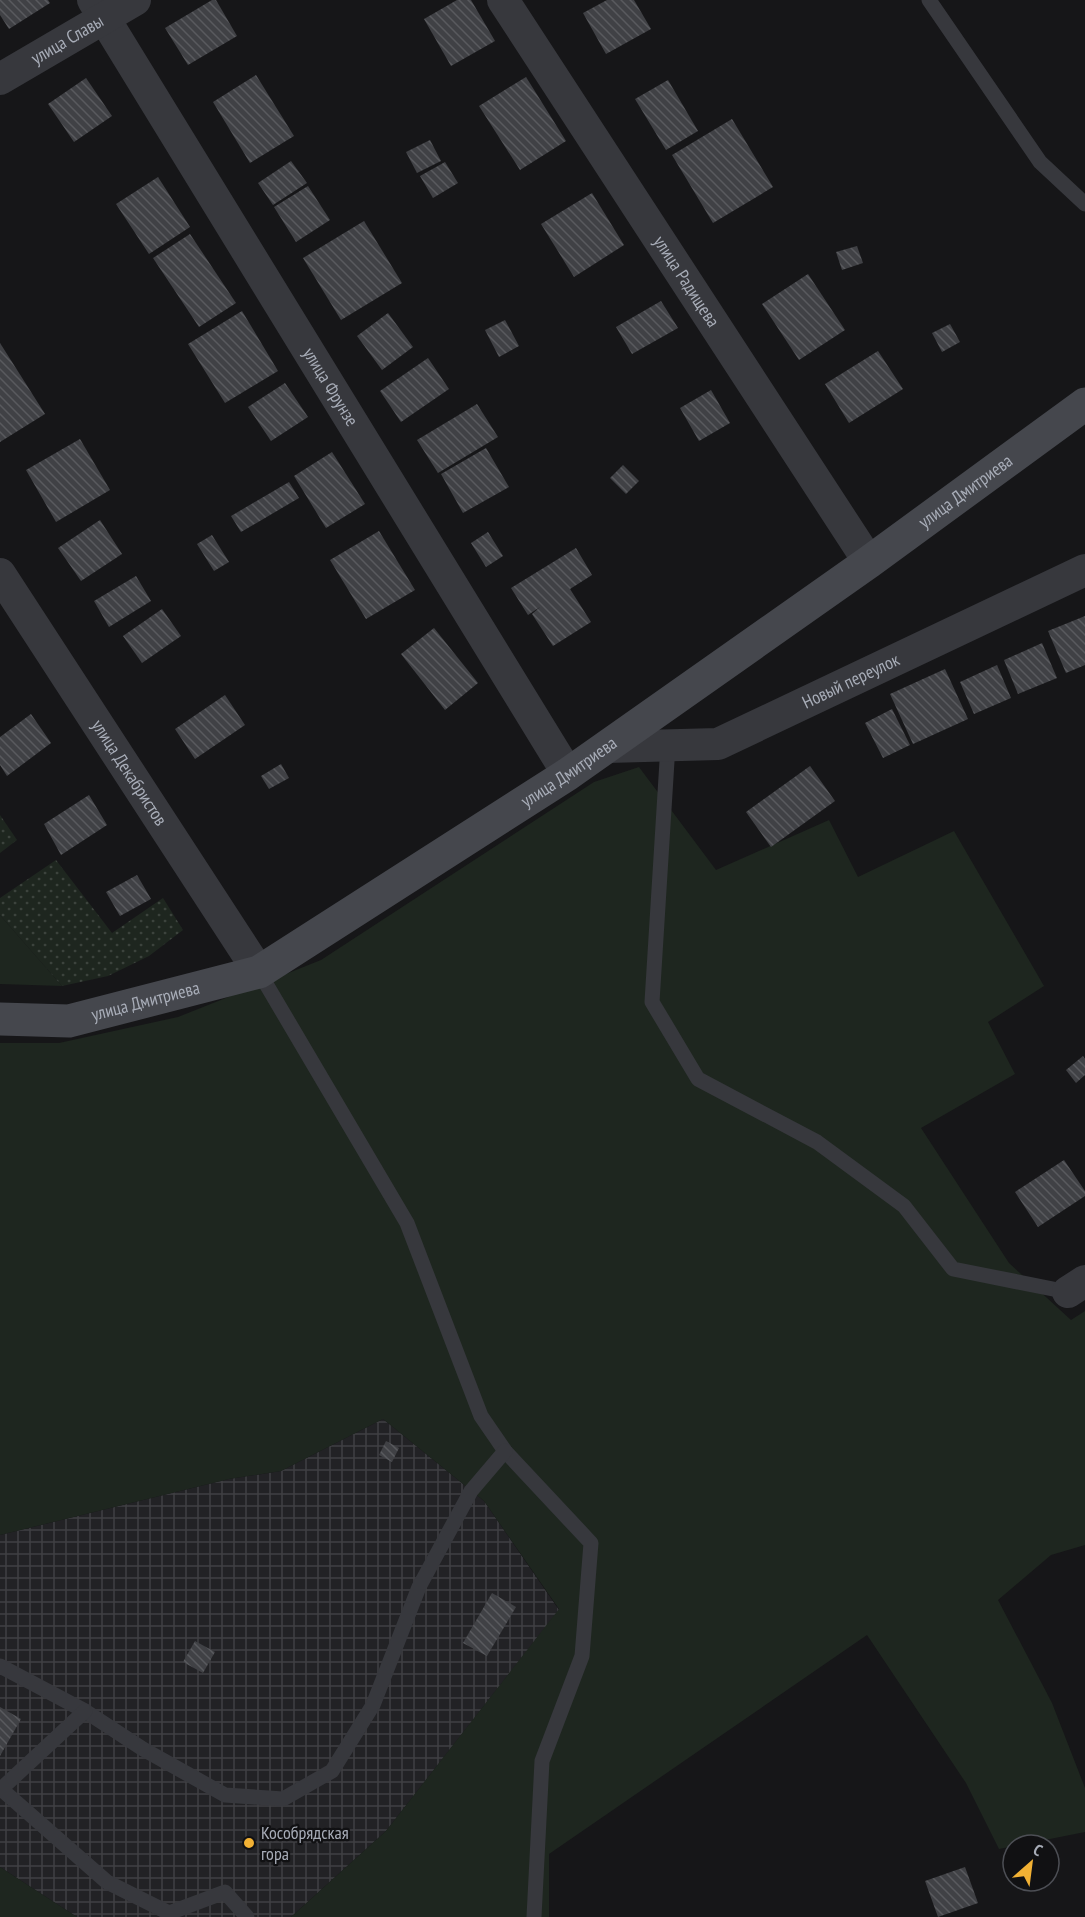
<svg xmlns="http://www.w3.org/2000/svg" width="1085" height="1917" font-family="'PT Sans Narrow',sans-serif">
<style>
.industrial{fill:url(#industrial-grid)}
.grass{fill:#1e261f}
.garden{fill:url(#garden-dots)}
.building{fill:url(#building-back-hatch)}
.lines{fill:none;stroke-linecap:round;stroke-linejoin:round}
.lane{stroke:#37383d;stroke-width:15}
.street{stroke:#37383d;stroke-width:32}
.secondary{stroke:#45474d;stroke-width:33}
.poi-dot{fill:#f2b134;stroke:#111113;stroke-width:2}
.labels{text-anchor:middle;stroke-width:4.5;stroke-linejoin:round;paint-order:stroke}
.street-label{font-size:18px;fill:#a8adb8;stroke:#111113}
.poi-label{font-size:18px;fill:#a8adb8;stroke:#111113;text-anchor:start}
</style>
<defs>
<pattern id="industrial-grid" width="8" height="8" patternUnits="userSpaceOnUse" patternTransform="scale(1.5)"><rect width="8" height="8" fill="#222225"/><path d="M0 4h8M4 0v8" fill="none" stroke="#3f3f43"/></pattern>
<pattern id="garden-dots" width="8" height="8" patternUnits="userSpaceOnUse" patternTransform="scale(1.5)"><rect width="8" height="8" fill="#1e261f"/><path d="M2 2h.1M6 6h.1" fill="none" stroke="#3c433d" stroke-width="1.8" stroke-linecap="round"/></pattern>
<pattern id="building-back-hatch" width="6" height="6" patternUnits="userSpaceOnUse" patternTransform="scale(1.5)"><rect width="6" height="6" fill="#404145"/><path d="M-1 5l2 2M0 0l6 6M5-1l2 2" fill="none" stroke="#595a5e"/></pattern>
</defs>
<rect width="100%" height="100%" fill="#161618"/>
<!-- industrial -->
<path class="industrial" d="M383 1419 484 1501 559 1610 386 1831 291 1917H77L0 1867V1535L229 1479 281 1471Z"/>
<!-- grass -->
<g class="grass">
<path d="M639 767 716 870 829 820 858 877 954 831 1044 986 988 1022 1015 1074 921 1128 1009 1263 1071 1320 1085 1311V1545L1051 1555 998 1600 1052 1703 1085 1788V1832L999 1849 966 1783 867 1635 549 1854V1917H291L386 1831 559 1609 484 1501 383 1419 281 1471 229 1479 0 1535V1043H59L178 1017 321 960 594 782Z"/>
<path d="M0 915 62 986 0 984Z"/>
<path d="M0 1867 77 1917H0Z"/>
</g>
<!-- garden -->
<g class="garden">
<path d="M0 815 17 840 0 853Z"/>
<path d="M56 860 112 933 163 898 183 930 149 956 108 976 62 986 0 915V898Z"/>
</g>
<!-- building -->
<g class="building">
<path d="M0 0H48L50 3 9 29 0 15Z"/>
<path d="M212 0H216L237 36 188 65 165 28Z"/>
<path d="M457 0H471L495 41 451 66 424 19Z"/>
<path d="M607 0H634L651 29 606 54 583 13Z"/>
<path d="M256 75 294 136 250 163 213 102Z"/>
<path d="M526 77 566 141 520 170 479 106Z"/>
<path d="M86 78 112 116 74 142 48 104Z"/>
<path d="M668 80 698 131 666 150 635 99Z"/>
<path d="M732 119 773 187 713 223 672 155Z"/>
<path d="M430 140 441 161 417 173 406 152Z"/>
<path d="M291 161 307 183 273 205 258 183Z"/>
<path d="M445 162 458 183 433 198 420 176Z"/>
<path d="M158 177 190 227 149 254 116 204Z"/>
<path d="M308 186 330 220 296 242 274 207Z"/>
<path d="M592 193 624 245 574 277 541 224Z"/>
<path d="M364 221 402 283 341 320 303 258Z"/>
<path d="M190 234 236 303 199 327 153 258Z"/>
<path d="M857 246 863 263 842 270 836 252Z"/>
<path d="M808 274 845 330 799 360 762 304Z"/>
<path d="M661 301 678 328 632 354 616 327Z"/>
<path d="M242 311 278 371 225 403 188 344Z"/>
<path d="M388 313 413 347 382 370 357 336Z"/>
<path d="M505 320 519 346 499 357 485 330Z"/>
<path d="M950 324 960 342 942 352 932 333Z"/>
<path d="M0 343 45 414 0 442Z"/>
<path d="M878 351 903 389 849 423 825 384Z"/>
<path d="M428 358 449 389 401 422 380 391Z"/>
<path d="M285 383 308 417 271 441 248 407Z"/>
<path d="M711 390 730 423 699 441 680 408Z"/>
<path d="M477 404 498 437 438 473 417 440Z"/>
<path d="M80 439 110 490 56 522 26 470Z"/>
<path d="M486 448 509 487 463 513 441 474Z"/>
<path d="M332 452 365 504 326 528 294 476Z"/>
<path d="M623 465 639 481 626 494 610 478Z"/>
<path d="M289 482 299 498 241 532 231 516Z"/>
<path d="M100 520 122 554 81 581 58 548Z"/>
<path d="M379 531 415 590 366 619 330 560Z"/>
<path d="M488 532 503 556 486 567 471 543Z"/>
<path d="M212 535 229 562 214 571 197 544Z"/>
<path d="M576 548 592 575 570 589 591 622 553 646 532 614 540 607 528 615 511 588Z"/>
<path d="M136 576 151 601 109 627 94 601Z"/>
<path d="M162 609 181 636 142 663 123 636Z"/>
<path d="M1085 616V665L1066 673 1048 631Z"/>
<path d="M434 628 478 683 445 710 401 654Z"/>
<path d="M1042 643 1057 678 1018 694 1004 660Z"/>
<path d="M997 665 1011 698 974 714 960 682Z"/>
<path d="M945 669 968 719 913 744 890 694Z"/>
<path d="M225 695 245 725 195 759 175 729Z"/>
<path d="M892 709 910 745 883 758 865 723Z"/>
<path d="M31 714 51 743 7 776 0 765V737Z"/>
<path d="M281 764 289 778 269 789 261 776Z"/>
<path d="M810 766 835 801 771 847 746 812Z"/>
<path d="M89 795 107 825 61 855 44 824Z"/>
<path d="M137 875 151 899 120 916 106 892Z"/>
<path d="M1083 1056 1085 1059V1075L1076 1083 1066 1070Z"/>
<path d="M1064 1160 1085 1191V1196L1038 1227 1015 1192Z"/>
<path d="M386 1441 399 1448 392 1462 379 1455Z"/>
<path d="M492 1593 516 1607 487 1656 463 1643Z"/>
<path d="M195 1641 215 1652 203 1673 183 1662Z"/>
<path d="M0 1707 21 1719 0 1756Z"/>
<path d="M965 1867 978 1903 938 1917 925 1881Z"/>
</g>
<g class="lines">
<!-- lane -->
<g class="lane">
<path d="M929 0 1040 162 1085 204"/>
<path d="M668 745 652 1002 698 1079 817 1142 904 1206 953 1269 1068 1292"/>
<path d="M259 972 407 1223 481 1416 505 1451 591 1543 582 1656 542 1761 534 1917"/>
<path d="M0 1666 85 1711 143 1749 225 1795 283 1799 332 1771 373 1705 419 1587 471 1491 505 1451"/>
<path d="M85 1711 1 1789 107 1882 169 1913 225 1892 247 1917"/>
</g>
<!-- street -->
<g class="street">
<path id="s1" d="M93 0 568 774"/>
<path id="s2" d="M503 0 869 562"/>
<path id="s3" d="M0 79 135 0"/>
<path id="s4" d="M0 574 259 972"/>
<path id="s5" d="M607 747 718 744 1085 570"/>
<path d="M1068 1292 1085 1281"/>
</g>
<!-- secondary -->
<path class="secondary" id="s6" d="M0 1019 69 1021 259 972 568 774 869 562 1085 404"/>
</g>
<!-- markers -->
<circle class="poi-dot" cx="249" cy="1843" r="6"/>
<g class="labels">
<!-- street labels -->
<g class="street-label">
<text dy="6" stroke="none"><textPath href="#s3" startOffset="78">улица Славы</textPath></text>
<text dy="6" stroke="none"><textPath href="#s2" startOffset="336">улица Радищева</textPath></text>
<text dy="6" stroke="none"><textPath href="#s1" startOffset="454">улица Фрунзе</textPath></text>
<text dy="6" stroke="none"><textPath href="#s6" startOffset="1120">улица Дмитриева</textPath></text>
<text dy="6" stroke="none"><textPath href="#s5" startOffset="258">Новый переулок</textPath></text>
<text dy="6" stroke="none"><textPath href="#s6" startOffset="634">улица Дмитриева</textPath></text>
<text dy="6" stroke="none"><textPath href="#s4" startOffset="237">улица Декабристов</textPath></text>
<text dy="6" stroke="none"><textPath href="#s6" startOffset="148">улица Дмитриева</textPath></text>
</g>
<!-- poi labels -->
<g class="poi-label">
<text x="261" y="1839">Кособрядская<tspan x="261" dy="21">гора</tspan></text>
</g>
</g>
<!-- north arrow -->
<g transform="translate(1031 1863) rotate(28)"><circle r="28" fill="#111113" stroke="#4d4f55" stroke-width="1.5"/>
<path d="M0-4.5L10 22L0 15L-10 22Z" fill="#f2b134"/>
<text y="-9" font-size="16" font-weight="bold" text-anchor="middle" fill="#a8adb8">С</text>
</g>
</svg>
